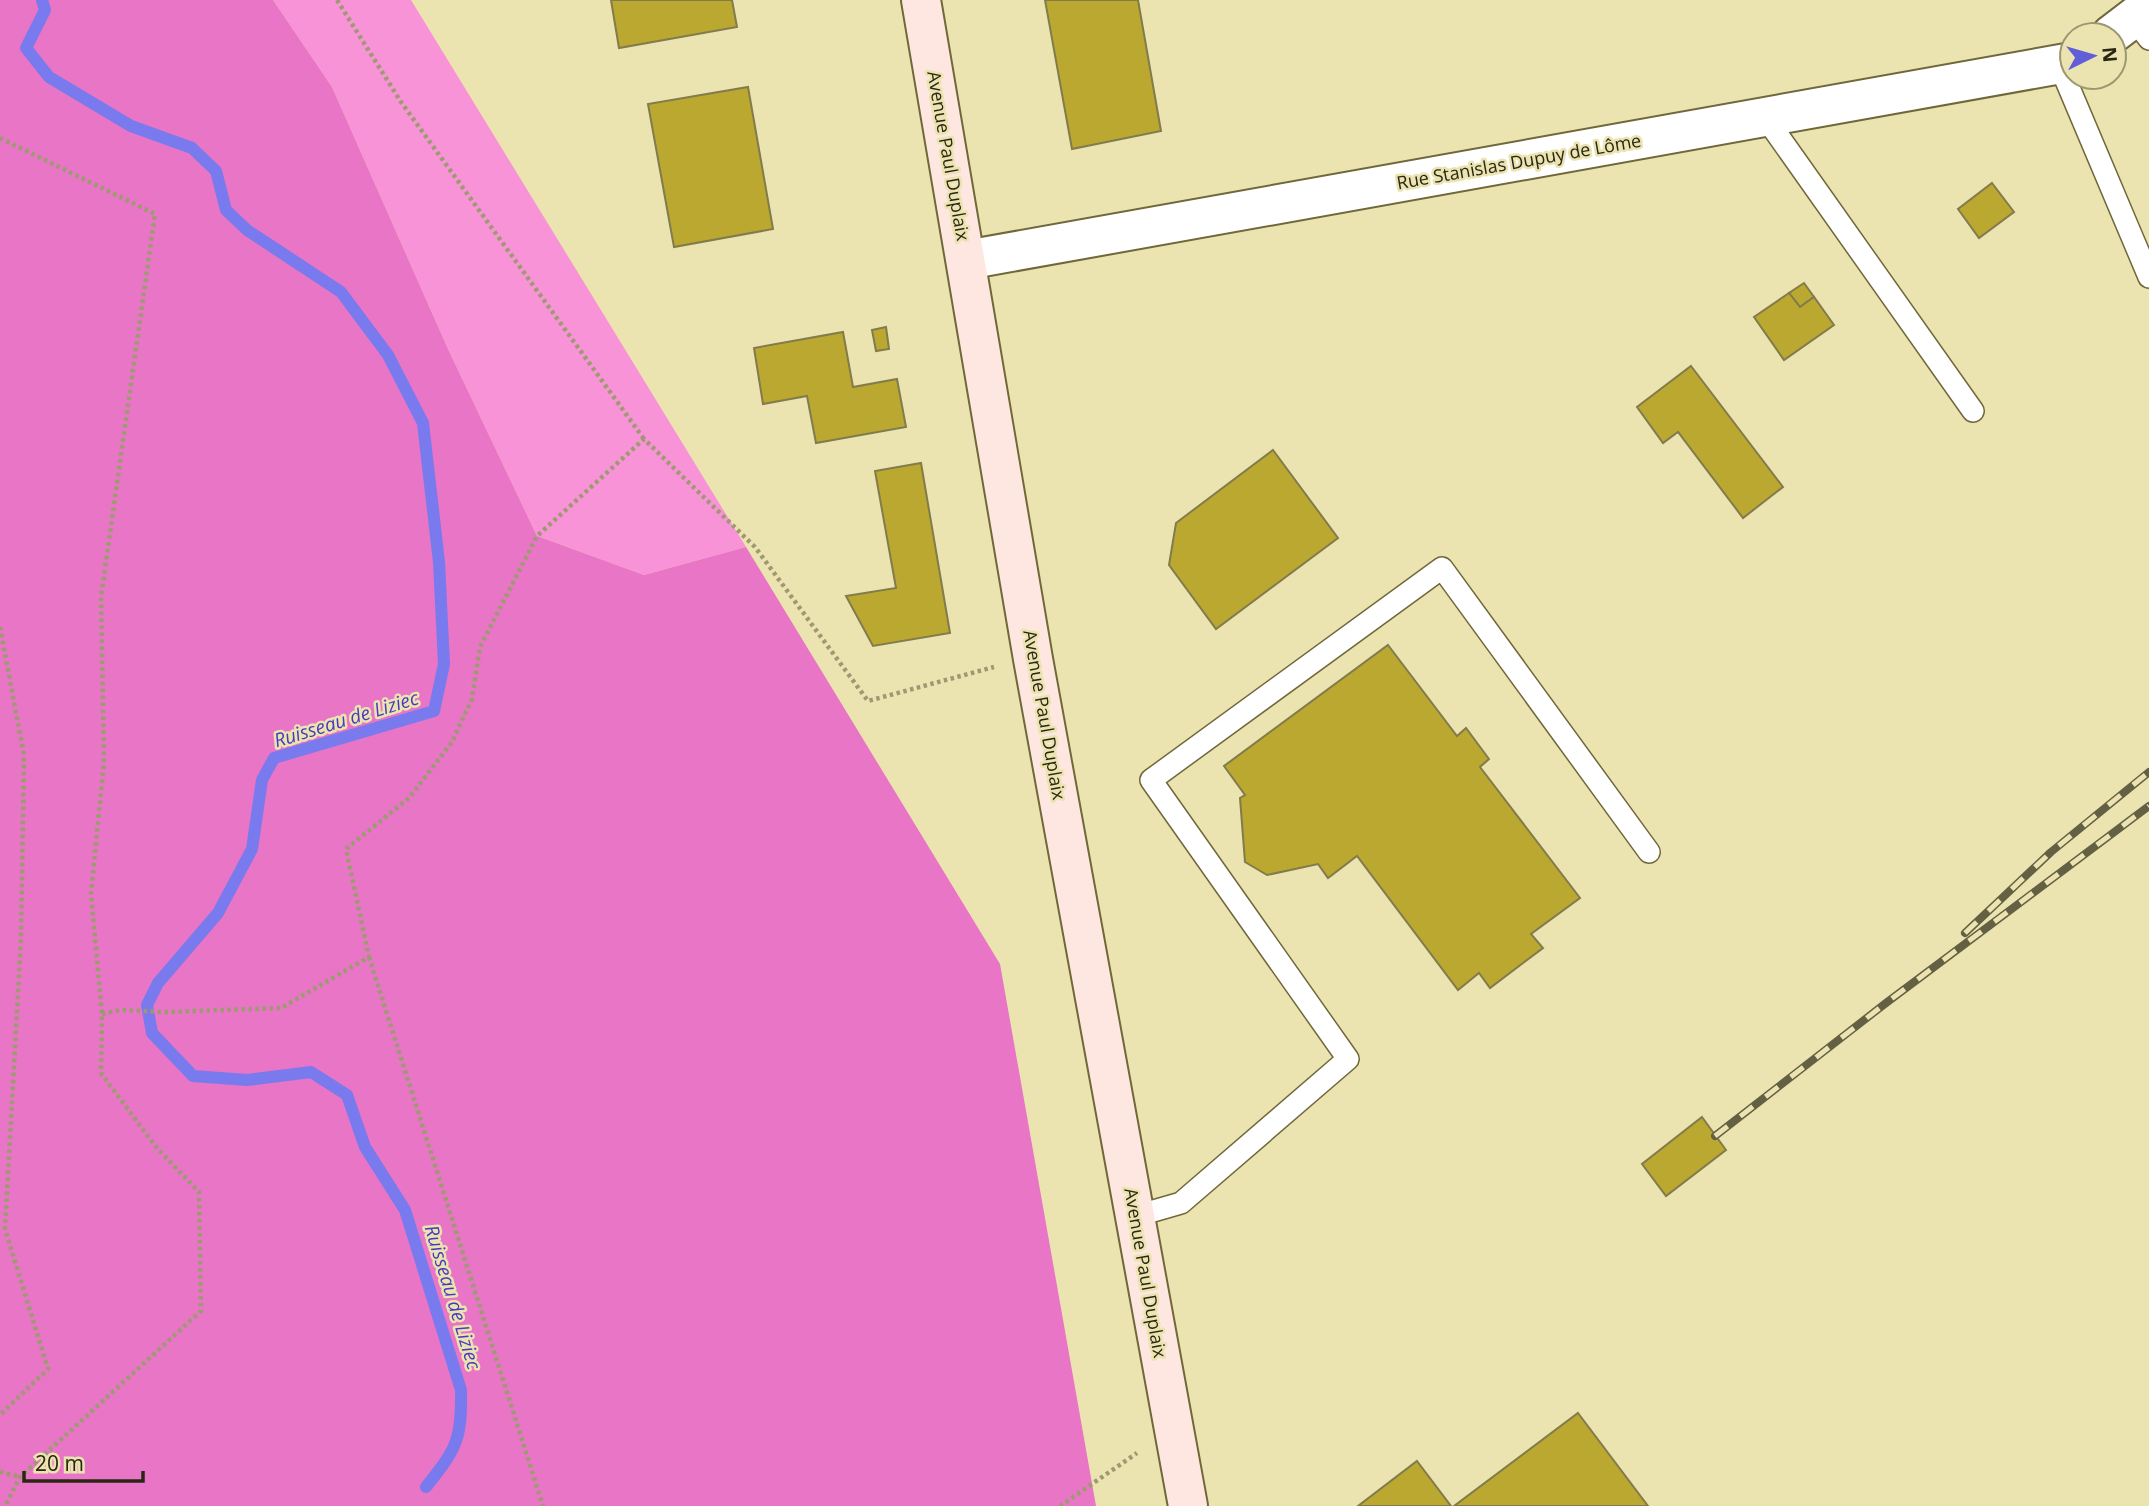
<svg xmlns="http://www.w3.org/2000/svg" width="2149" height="1506" font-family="'Open Sans',sans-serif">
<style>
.green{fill:#f793d6}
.forest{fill:#e875c5}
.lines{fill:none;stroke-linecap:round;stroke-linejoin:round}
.stream{stroke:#797aed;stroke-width:12}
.building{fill:#bba830;stroke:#827b4c;stroke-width:2}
.lane-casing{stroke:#70683a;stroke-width:24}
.street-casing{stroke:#70683a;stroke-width:42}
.secondary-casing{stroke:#70683a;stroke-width:42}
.path{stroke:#9f9973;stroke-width:4.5;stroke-dasharray:3.5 3.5;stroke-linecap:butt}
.lane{stroke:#fff;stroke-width:21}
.street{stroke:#fff;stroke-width:38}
.secondary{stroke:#fde7e0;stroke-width:38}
.rail-casing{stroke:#646043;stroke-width:8}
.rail{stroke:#ebe3b0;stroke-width:5;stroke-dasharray:16;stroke-linecap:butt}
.labels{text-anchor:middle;stroke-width:5;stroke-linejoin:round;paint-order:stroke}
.street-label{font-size:18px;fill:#292613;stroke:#ebe3b0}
.water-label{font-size:19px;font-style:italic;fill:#4939bf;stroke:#ebe3b0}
</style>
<rect width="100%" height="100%" fill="#ebe3b0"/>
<!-- green -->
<path class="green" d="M273 0H411L746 547 644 575 537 536 448 349 332 87Z"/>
<!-- forest -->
<path class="forest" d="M0 0H273L332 87 448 349 537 536 644 575 746 547 1000 964 1096 1506H0Z"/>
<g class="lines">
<!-- stream -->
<path class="stream" d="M42 0 45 10 26 48 49 77 131 126 192 148 216 171 226 210 247 230 341 292 388 355 423 423 439 562 444 664 434 711 274 758 262 780 252 849 218 913 158 983 147 1005 152 1033 193 1076 247 1080 311 1072 347 1095 365 1147 405 1210 461 1390C462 1441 456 1449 426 1487"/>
</g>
<!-- building -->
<g class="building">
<path d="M611 0H732L737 27 619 48Z"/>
<path d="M1045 0H1138L1161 131 1072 149Z"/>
<path d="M748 87 773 229 674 247 648 104Z"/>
<path d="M1992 183 2014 212 1979 238 1958 209Z"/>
<path d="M1804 283 1814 297 1800 307 1789 293Z"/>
<path d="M1789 293 1800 307 1814 297 1834 325 1784 360 1754 317Z"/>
<path d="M886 327 889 349 876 351 872 330Z"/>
<path d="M843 332 853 387 897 379 906 427 816 443 807 396 763 404 754 348Z"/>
<path d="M1691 366 1783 487 1743 518 1678 432 1663 443 1637 407Z"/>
<path d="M1273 450 1338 538 1216 629 1169 565 1176 523Z"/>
<path d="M921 463 950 633 873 646 846 596 896 588 875 471Z"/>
<path d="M1388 645 1457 736 1466 728 1489 759 1480 767 1580 898 1531 934 1543 948 1490 988 1479 973 1458 990 1357 856 1328 878 1318 864 1267 875 1245 862 1240 798 1245 795 1224 766Z"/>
<path d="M1702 1117 1726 1150 1666 1196 1642 1164Z"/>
<path d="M1578 1413 1648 1506H1454Z"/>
<path d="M1417 1461 1451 1506H1358Z"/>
</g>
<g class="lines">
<!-- lane casing -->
<g class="lane-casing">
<g id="lane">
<path d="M2133 18 2149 39"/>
<path d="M2059 64 2149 277"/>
<path d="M1765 117 1973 411"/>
<path d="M1136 1216 1181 1203 1348 1059 1151 780 1442 568 1649 852"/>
</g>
</g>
<!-- street casing -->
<g class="street-casing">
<g id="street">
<path d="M2111 35 2149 6"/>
<path d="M966 260 2072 62"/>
</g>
</g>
<!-- secondary casing -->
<g class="secondary-casing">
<path id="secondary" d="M921 0 1033 659 1188 1506"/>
</g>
<!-- path -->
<g class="path">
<path d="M337 0 401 102 644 439"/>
<path d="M0 138 155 214 101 597 104 761 91 894 102 1014 101 1073 156 1147 199 1192 201 1311 20 1477 5 1506"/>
<path d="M0 627 24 755 21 939 5 1229 48 1369 0 1415"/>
<path d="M369 957 543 1506"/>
<path d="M102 1014 120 1010 165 1012 281 1008 369 957 346 849 409 798 452 742 472 699 480 647 537 536 644 439 755 547 868 701 994 667"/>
<path d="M0 1472 20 1477"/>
<path d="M1060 1506 1137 1453"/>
</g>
<!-- lane -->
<use href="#lane" class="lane"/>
<!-- street -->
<use href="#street" class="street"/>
<!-- secondary -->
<use href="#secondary" class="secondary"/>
<!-- rail casing -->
<g class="rail-casing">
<g id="rail">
<path d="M1965 933 2051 852 2149 772"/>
<path d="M1715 1136 1886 1003 2149 806"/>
</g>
</g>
<!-- rail -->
<use href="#rail" class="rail"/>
</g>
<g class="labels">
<!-- street labels -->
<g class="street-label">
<text transform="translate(948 156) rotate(80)" y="6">Avenue Paul Duplaix</text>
<text transform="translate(1519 162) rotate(-10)" y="6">Rue Stanislas Dupuy de Lôme</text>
<text transform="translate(1044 715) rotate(80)" y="6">Avenue Paul Duplaix</text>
<text transform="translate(1145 1273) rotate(80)" y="6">Avenue Paul Duplaix</text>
</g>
<!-- water labels -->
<g class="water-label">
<text transform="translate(346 719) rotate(-17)" y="7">Ruisseau de Liziec</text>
<text transform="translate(453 1297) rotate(73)" y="7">Ruisseau de Liziec</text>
</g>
</g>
<!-- north arrow -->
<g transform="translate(2093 56) rotate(85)"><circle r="33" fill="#ebe3b0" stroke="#9d9771" stroke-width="2"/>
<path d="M0-5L12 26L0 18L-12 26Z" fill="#625ed7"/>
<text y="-10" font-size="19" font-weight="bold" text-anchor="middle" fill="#292613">N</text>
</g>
<!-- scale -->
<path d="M24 1471v10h119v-10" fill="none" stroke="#292613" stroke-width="3.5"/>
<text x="35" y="1471" font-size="21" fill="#292613" stroke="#ebe3b0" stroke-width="5" paint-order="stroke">20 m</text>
</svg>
